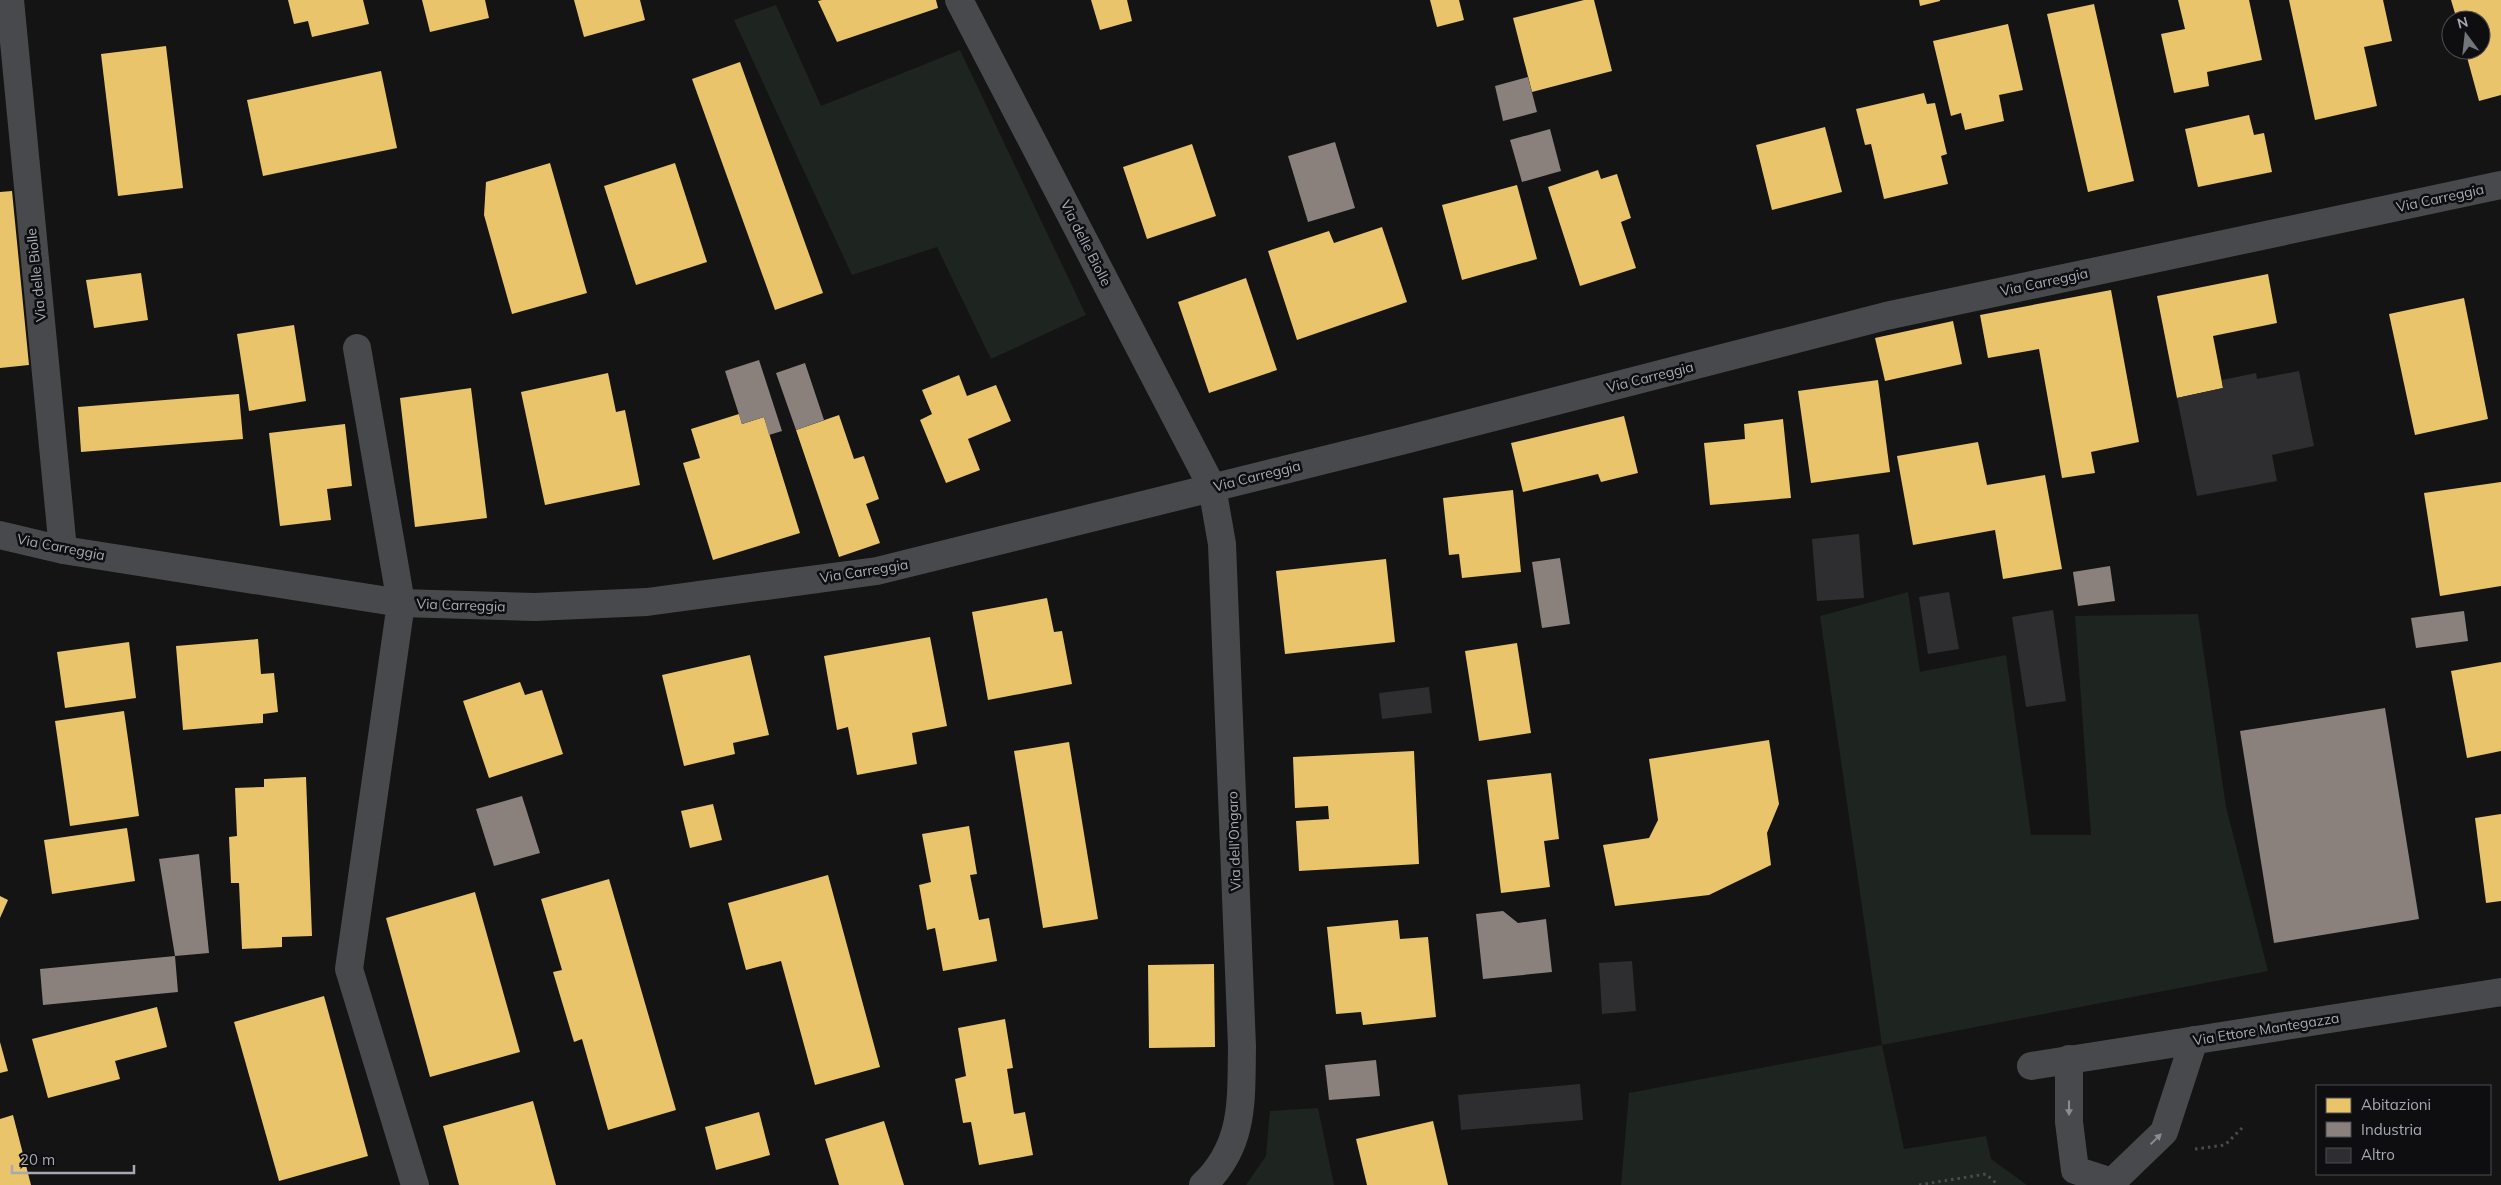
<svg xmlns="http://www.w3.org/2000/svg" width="2501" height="1185" font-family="Mulish,sans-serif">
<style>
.green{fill:#1e241f}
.homes{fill:#e9c46a}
.industry{fill:#8a817c}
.building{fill:#2e2e30}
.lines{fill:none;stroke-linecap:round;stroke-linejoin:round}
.path{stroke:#4a4b4e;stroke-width:3;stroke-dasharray:2.5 4;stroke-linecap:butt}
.minor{stroke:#48494c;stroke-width:28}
.oneway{fill:#8a8c95}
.labels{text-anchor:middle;stroke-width:5;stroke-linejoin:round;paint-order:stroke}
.street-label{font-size:14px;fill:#a6a9b4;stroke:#0e0e10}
</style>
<rect width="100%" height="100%" fill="#141414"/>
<!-- green -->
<g class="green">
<path d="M776 5 821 106 960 50 1086 315 991 359 937 247 852 275 734 20Z"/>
<path d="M1908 592 1920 672 2006 655 2031 835H2091L2075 616 2198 614 2226 807 2268 971 1882 1045 1904 1149 1986 1136 1991 1159 2027 1185H1621L1629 1093 1882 1045 1820 616Z"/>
<path d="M1318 1108 1334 1185H1246L1266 1156 1270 1111Z"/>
</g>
<!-- homes -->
<g class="homes">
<path d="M288 0H363L369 24 312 37 308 21 294 24Z"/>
<path d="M422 0H485L489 18 430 32Z"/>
<path d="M574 0H640L645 20 584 37Z"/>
<path d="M822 0H936L938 8 837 42 818 1Z"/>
<path d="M1091 0H1127L1132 21 1100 30Z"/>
<path d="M1430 0H1459L1464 20 1437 27Z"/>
<path d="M1584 0H1594L1612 71 1532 92 1513 18Z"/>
<path d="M1919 0H1940V1L1920 6Z"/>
<path d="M2178 0H2249L2262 60 2207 72 2209 86 2174 93 2161 34 2185 29Z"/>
<path d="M2289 0H2383L2392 41 2364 47 2377 106 2315 120Z"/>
<path d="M2451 0H2501V95L2479 101 2465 50H2481V20H2457Z"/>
<path d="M2094 4 2134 181 2088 192 2047 14Z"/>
<path d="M2008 24 2023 90 1999 95 2004 121 1965 130 1961 113 1951 116 1933 41Z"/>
<path d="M166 46 183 188 118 196 101 54Z"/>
<path d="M740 62 823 293 775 310 692 79Z"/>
<path d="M381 71 397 148 263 176 247 100Z"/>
<path d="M1924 93 1927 104 1935 103 1947 154 1941 156 1948 184 1884 199 1871 144 1865 145 1856 109Z"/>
<path d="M2249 115 2254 135 2264 133 2272 172 2198 187 2185 129Z"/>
<path d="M1825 127 1842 192 1772 210 1756 145Z"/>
<path d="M1192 144 1216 216 1147 239 1123 167Z"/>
<path d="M550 163 587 293 512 314 484 215 486 182Z"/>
<path d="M675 163 707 262 636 285 604 186Z"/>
<path d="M1598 170 1601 179 1617 174 1631 218 1621 222 1636 268 1580 286 1548 187Z"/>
<path d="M1517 185 1537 259 1462 280 1442 205Z"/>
<path d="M12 191 29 365 0 368V192Z"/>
<path d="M1382 227 1407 302 1297 340 1268 251 1329 231 1334 243Z"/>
<path d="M141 273 148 320 94 328 86 280Z"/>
<path d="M2268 274 2277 323 2213 336 2223 388 2177 398 2157 296Z"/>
<path d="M1246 278 1277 370 1209 393 1178 302Z"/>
<path d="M2111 290 2139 442 2091 452 2095 473 2062 478 2039 349 1988 358 1980 315Z"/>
<path d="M2464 298 2488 419 2415 435 2389 314Z"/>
<path d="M1953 321 1962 364 1885 381 1875 338Z"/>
<path d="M294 325 306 401 249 411 237 334Z"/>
<path d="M608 373 616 412 625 410 640 485 545 505 521 392Z"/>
<path d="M959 375 967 396 996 385 1011 421 968 439 980 470 946 483 920 420 932 414 922 390Z"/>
<path d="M1878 380 1890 472 1811 483 1798 391Z"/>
<path d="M471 388 487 518 415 527 400 398Z"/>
<path d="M239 394 243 439 81 452 78 407Z"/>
<path d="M739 414 742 424 764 417 800 533 713 560 683 463 700 458 691 429Z"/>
<path d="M839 415 854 459 864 456 879 499 866 504 880 543 839 557 796 430Z"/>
<path d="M1624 416 1638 473 1601 482 1598 474 1523 492 1511 443Z"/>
<path d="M1783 419 1791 498 1710 505 1704 443 1745 439 1744 424Z"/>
<path d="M345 424 352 486 327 489 331 520 280 526 269 433Z"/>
<path d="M1978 442 1987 485 2045 475 2062 569 2003 579 1995 530 1913 545 1897 456Z"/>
<path d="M2501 482V586L2440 596 2424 493Z"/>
<path d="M1513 490 1521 572 1462 578 1459 554 1449 555 1443 498Z"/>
<path d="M1386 559 1395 642 1285 654 1276 571Z"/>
<path d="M1047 598 1054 632 1062 631 1072 684 988 700 972 612Z"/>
<path d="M930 637 947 726 912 733 917 764 857 775 848 727 837 730 824 656Z"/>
<path d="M258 639 261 674 274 673 278 712 263 714V723L183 730 176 646Z"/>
<path d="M129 642 136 698 65 708 57 652Z"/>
<path d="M1517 643 1531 733 1479 741 1465 651Z"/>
<path d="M750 655 769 735 733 743 735 754 684 766 662 675Z"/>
<path d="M2501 662V751L2467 758 2451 671Z"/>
<path d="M520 682 525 695 542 690 563 754 489 778 463 701Z"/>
<path d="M124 711 139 816 70 826 55 721Z"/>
<path d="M1769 740 1779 804 1767 833 1771 865 1709 895 1615 906 1603 845 1649 838 1658 820 1649 759Z"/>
<path d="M1069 742 1098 919 1043 928 1014 751Z"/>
<path d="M1414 751 1419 864 1299 871 1296 821 1329 819 1328 806 1295 808 1293 757Z"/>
<path d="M1551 773 1559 839 1544 841 1550 887 1501 893 1487 780Z"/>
<path d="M306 777 312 936 282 937V947L242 949 239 883H231L229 837 237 836 235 788 264 787V779Z"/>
<path d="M713 804 722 840 690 848 681 811Z"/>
<path d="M2501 814V901L2486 903 2475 818Z"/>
<path d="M969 826 977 874 970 875 979 920 989 918 997 961 943 971 935 928 927 930 919 885 931 882 922 834Z"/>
<path d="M127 828 135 881 52 894 44 840Z"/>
<path d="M828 875 880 1067 815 1085 781 961 746 970 728 903Z"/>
<path d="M609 879 676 1110 608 1130 582 1039 574 1042 553 972 562 970 541 899Z"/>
<path d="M475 892 520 1052 430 1077 386 918Z"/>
<path d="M0 896 8 900 0 918Z"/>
<path d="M1398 920 1400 939 1428 937 1436 1017 1363 1025 1361 1012 1336 1014 1327 927Z"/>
<path d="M1214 964 1215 1047 1149 1048 1148 965Z"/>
<path d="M324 996 368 1156 279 1181 234 1022Z"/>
<path d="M157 1007 167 1047 115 1061 120 1079 48 1098 32 1039Z"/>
<path d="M1005 1019 1013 1068 1007 1069 1014 1114 1025 1112 1033 1155 979 1165 971 1122 963 1123 955 1079 966 1076 958 1028Z"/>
<path d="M0 1042 8 1071 0 1073Z"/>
<path d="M533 1101 556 1185H459L443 1126Z"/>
<path d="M759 1112 770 1155 716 1170 705 1127Z"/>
<path d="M13 1115 31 1185H0V1119Z"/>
<path d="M884 1121 904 1185H839L825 1139Z"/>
<path d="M1433 1121 1448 1185H1367L1356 1139Z"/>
</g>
<!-- industry -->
<g class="industry">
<path d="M1528 77 1537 112 1503 121 1495 86Z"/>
<path d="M1550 129 1561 171 1522 182 1510 140Z"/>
<path d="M1335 142 1355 208 1308 222 1288 156Z"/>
<path d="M759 360 782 431 769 435 764 417 742 424 725 371Z"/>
<path d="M805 363 824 420 796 430 776 373Z"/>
<path d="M1560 558 1570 624 1542 628 1532 562Z"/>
<path d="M2110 566 2115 601 2078 606 2073 572Z"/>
<path d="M2464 611 2468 641 2416 648 2411 618Z"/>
<path d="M2385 708 2419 919 2274 943 2240 731Z"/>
<path d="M522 796 540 853 494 866 476 809Z"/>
<path d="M199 854 209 953 175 956 159 859Z"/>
<path d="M1503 911 1518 923 1546 919 1552 972 1483 979 1476 914Z"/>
<path d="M175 956 178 992 43 1005 40 969Z"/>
<path d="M1376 1060 1380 1096 1329 1100 1325 1065Z"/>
</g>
<!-- building -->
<g class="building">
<path d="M2299 371 2314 446 2272 455 2277 481 2197 496 2177 398 2223 388 2222 380 2256 373 2257 379Z"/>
<path d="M1859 534 1864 598 1817 601 1812 539Z"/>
<path d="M1949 592 1959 649 1928 654 1919 597Z"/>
<path d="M2053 610 2066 701 2026 707 2012 617Z"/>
<path d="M1429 687 1432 713 1382 719 1379 693Z"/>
<path d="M1632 961 1636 1011 1602 1014 1599 963Z"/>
<path d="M1580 1084 1583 1120 1461 1130 1458 1095Z"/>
</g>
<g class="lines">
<!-- path -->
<g class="path">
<path d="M2195 1149 2225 1145 2242 1128"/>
<path d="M1919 1185 1986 1174 1998 1185"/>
</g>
<!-- minor -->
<g class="minor">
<path d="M10 0 63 550"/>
<path d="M959 0 1212 487 1222 544 1242 1047C1241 1100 1245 1145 1203 1185"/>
<path d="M357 348 401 603 349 969 415 1185"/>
<path d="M0 535 63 550 401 603 535 607 647 602 877 571 1401 441 1886 316 2501 185"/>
<path d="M2069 1059V1122L2075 1170 2112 1182 2164 1132 2194 1040"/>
<path d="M2031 1066 2501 992"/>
</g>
</g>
<!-- one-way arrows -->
<defs><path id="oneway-solid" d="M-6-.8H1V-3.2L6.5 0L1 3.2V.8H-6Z" transform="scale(1.25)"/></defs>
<g class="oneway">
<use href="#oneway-solid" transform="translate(2069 1108) rotate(90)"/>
<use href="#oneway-solid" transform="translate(2156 1139) rotate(-44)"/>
</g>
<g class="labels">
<!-- street labels -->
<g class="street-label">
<text transform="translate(2440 198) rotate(-12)" y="5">Via Carreggia</text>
<text transform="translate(1086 243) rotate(63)" y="5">Via delle Biolle</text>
<text transform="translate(36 275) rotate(-96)" y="5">Via delle Biolle</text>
<text transform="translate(2044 282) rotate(-12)" y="5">Via Carreggia</text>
<text transform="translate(1650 377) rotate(-14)" y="5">Via Carreggia</text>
<text transform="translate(1257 476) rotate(-14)" y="5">Via Carreggia</text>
<text transform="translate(61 547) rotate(11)" y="5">Via Carreggia</text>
<text transform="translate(864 571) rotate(-9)" y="5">Via Carreggia</text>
<text transform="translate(461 605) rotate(2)" y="5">Via Carreggia</text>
<text transform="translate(1234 841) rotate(-92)" y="5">Via dell'Ongaro</text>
<text transform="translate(2266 1029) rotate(-9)" y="5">Via Ettore Mantegazza</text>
</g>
</g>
<!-- legend -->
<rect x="2316" y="1085" width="175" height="90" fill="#0e0e10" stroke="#4b4c52"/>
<rect x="2326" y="1098" width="25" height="15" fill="#e9c46a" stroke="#4b4c52"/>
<text x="2361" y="1110" font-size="15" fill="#a6a9b4">Abitazioni</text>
<rect x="2326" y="1122" width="25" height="15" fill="#8a817c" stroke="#4b4c52"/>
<text x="2361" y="1135" font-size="15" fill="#a6a9b4">Industria</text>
<rect x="2326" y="1148" width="25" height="15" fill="#2e2e30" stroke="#4b4c52"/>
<text x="2361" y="1160" font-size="15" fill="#a6a9b4">Altro</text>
<!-- north arrow -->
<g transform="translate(2466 35) rotate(345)"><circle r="24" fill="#0e0e10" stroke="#4b4c52"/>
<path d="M0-4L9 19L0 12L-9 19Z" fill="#73757c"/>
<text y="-8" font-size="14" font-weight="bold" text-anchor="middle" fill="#a6a9b4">N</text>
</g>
<!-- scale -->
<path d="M12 1165v8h122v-8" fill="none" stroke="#a6a9b4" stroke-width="2.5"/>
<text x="20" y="1165" font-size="15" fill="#a6a9b4" stroke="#0e0e10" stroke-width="4" paint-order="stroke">20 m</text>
</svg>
